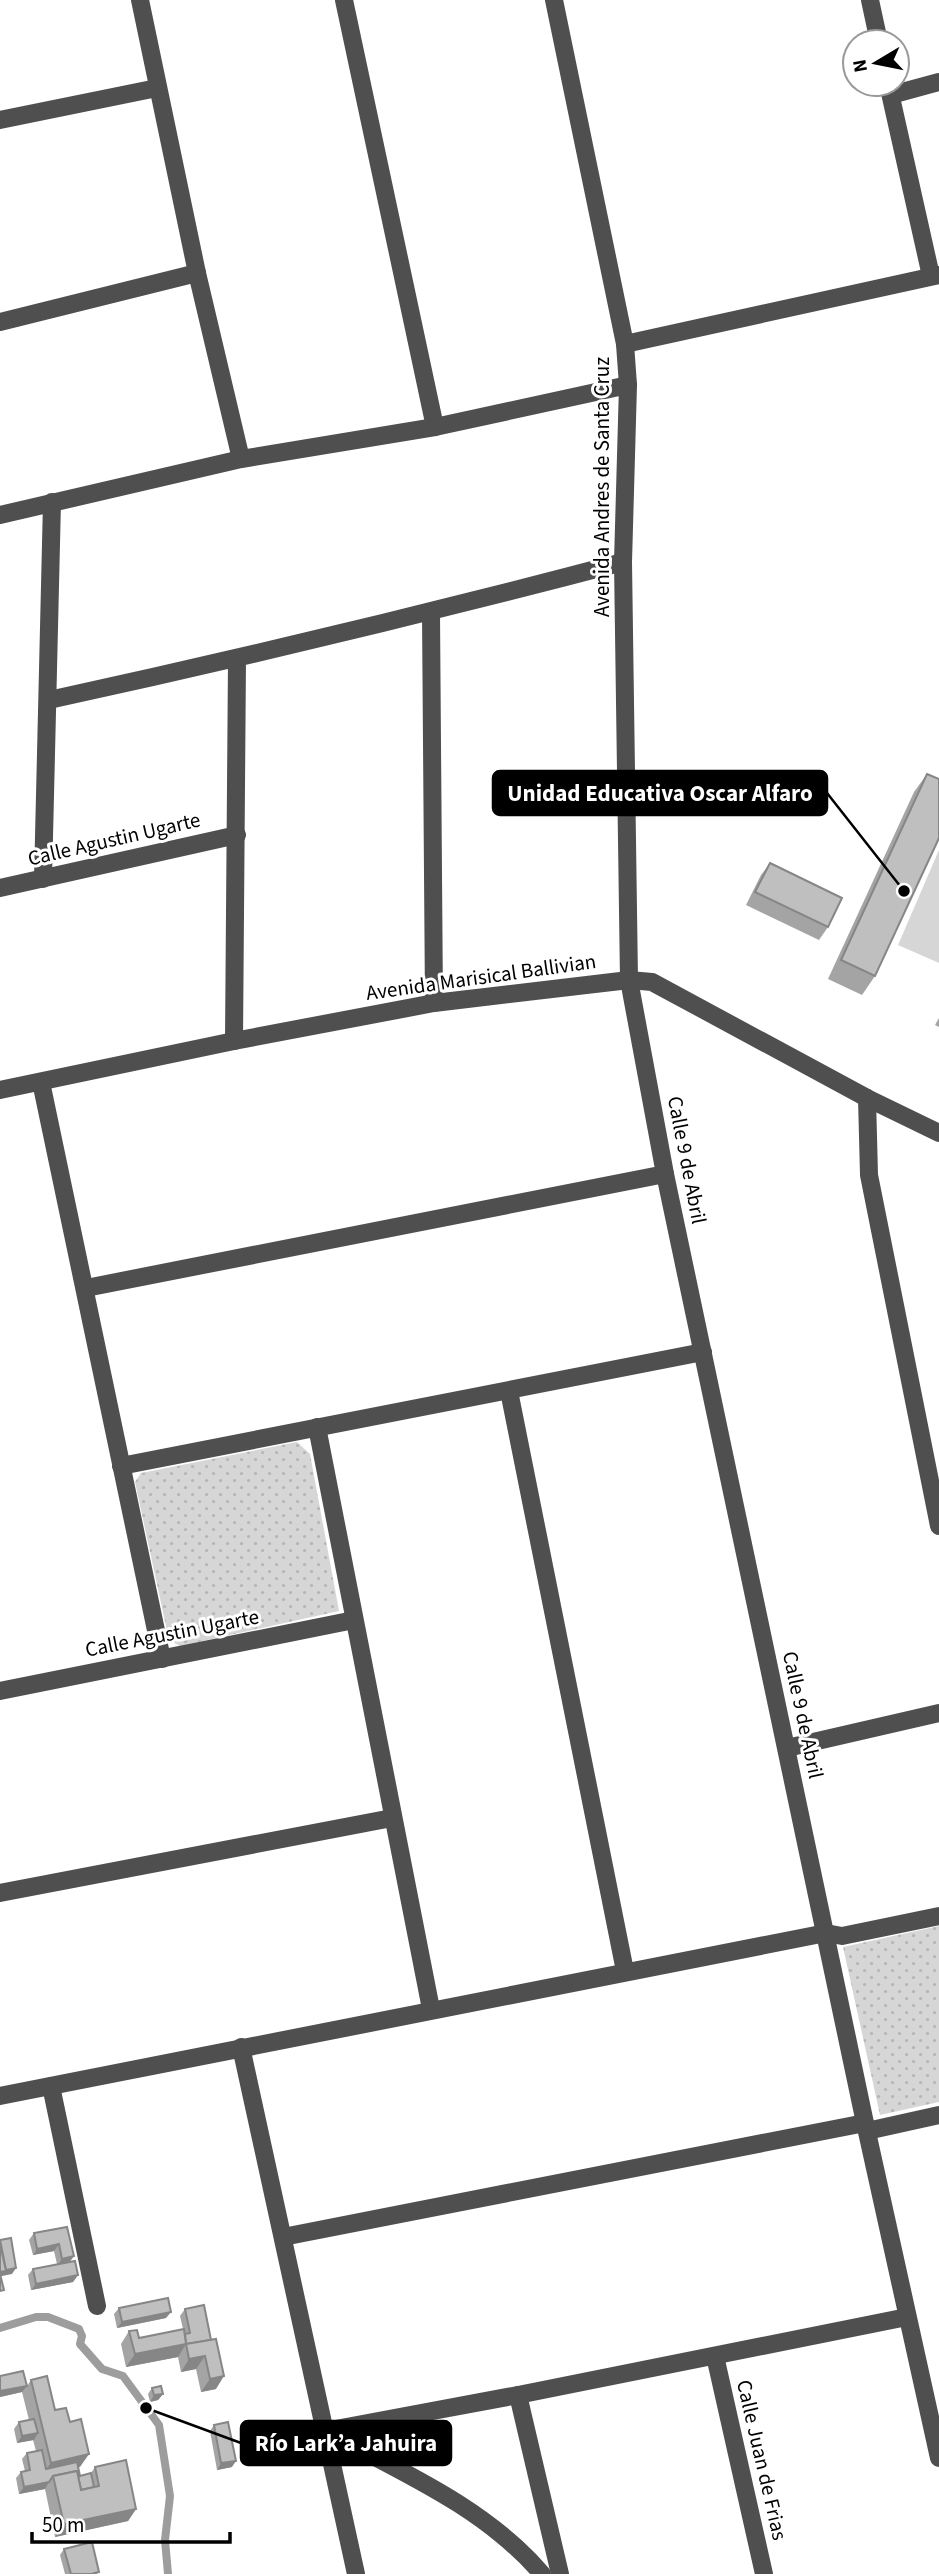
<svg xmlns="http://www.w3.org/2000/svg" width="939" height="2574" font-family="'Source Sans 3',sans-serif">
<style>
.grass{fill:#d6d6d6}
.park{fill:url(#park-dots)}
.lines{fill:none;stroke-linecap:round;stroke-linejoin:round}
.stream{stroke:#9d9d9d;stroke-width:8}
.minor{stroke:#4f4f4f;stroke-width:18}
.wall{fill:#a4a4a4}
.shaded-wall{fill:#868686}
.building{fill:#bfbfbf;stroke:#868686;stroke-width:2}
.labels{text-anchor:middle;stroke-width:6;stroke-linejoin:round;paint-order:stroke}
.street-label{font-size:21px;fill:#000;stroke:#fff}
.leader{fill:none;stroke:#000;stroke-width:2.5}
.callout-dot{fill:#000;stroke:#fff;stroke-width:2.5}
.callout{fill:#000;stroke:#000;stroke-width:2.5}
.callout-label{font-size:23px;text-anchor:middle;font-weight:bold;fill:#fff}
</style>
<defs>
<pattern id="park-dots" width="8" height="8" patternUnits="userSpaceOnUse" patternTransform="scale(1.75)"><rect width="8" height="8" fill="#d6d6d6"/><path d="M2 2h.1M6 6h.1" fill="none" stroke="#b6b6b6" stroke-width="1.8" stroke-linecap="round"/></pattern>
</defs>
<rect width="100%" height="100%" fill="#fff"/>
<!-- grass -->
<path class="grass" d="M939 850V963L898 945Z"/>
<!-- park -->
<g class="park">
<path d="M297 1442 310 1454 339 1611 180 1646 169 1640 135 1482 141 1473Z"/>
<path d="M939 1926V2102L880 2115 843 1947Z"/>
</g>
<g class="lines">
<!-- stream -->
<path class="stream" d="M0 2328 36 2317H48L79 2329 82 2336 80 2344 102 2369 123 2376 159 2425 170 2496 165 2540 168 2574"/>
<!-- minor -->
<g class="minor">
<path d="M140 0 197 273 241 459"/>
<path d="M344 0 435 427"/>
<path d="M554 0 625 344 628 385 623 562 629 980 665 1174 865 2123 939 2458"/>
<path d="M870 0 879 42"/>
<path d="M888 84 931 276"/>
<path d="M891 95 939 82"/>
<path d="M0 120 157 88"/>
<path d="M0 322 197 273"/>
<path d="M625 344 939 275"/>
<path d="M0 515 241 459 435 427 628 385"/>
<path d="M431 613 434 1003"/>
<path d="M49 700C242 658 433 612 623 562"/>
<path d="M43 879 52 502"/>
<path d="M0 888 237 835"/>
<path d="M234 1041 237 659"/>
<path d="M41 1082 162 1659"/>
<path d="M0 1090 234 1041 434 1003 629 980 652 982 867 1098 939 1133"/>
<path d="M867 1098 869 1175 939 1526"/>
<path d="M86 1288 665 1174"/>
<path d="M509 1391 625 1971"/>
<path d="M317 1427 431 2009"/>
<path d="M121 1466 703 1352"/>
<path d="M0 1691 354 1620"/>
<path d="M787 1748 939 1713"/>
<path d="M0 1893 392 1818"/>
<path d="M241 2047 356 2574"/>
<path d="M51 2086 97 2306"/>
<path d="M0 2096 826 1933 842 1936 939 1916"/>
<path d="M867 2131 939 2115"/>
<path d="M283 2237 865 2123"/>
<path d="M715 2356 764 2574"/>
<path d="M518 2395 560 2574"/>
<path d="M325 2431 518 2395 907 2317"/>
<path d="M325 2431C400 2471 486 2508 542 2574"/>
</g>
</g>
<!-- wall -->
<g class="wall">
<path d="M927 774 875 976 862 995 828 979 914 792Z"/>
<path d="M770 863 828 927 819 940 746 905 761 875Z"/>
<path d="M939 1018V1027L935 1025Z"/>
<path d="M67 2227 70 2262 78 2275 73 2282 31 2290 28 2275 33 2269 57 2264 54 2251 33 2255 29 2240 34 2233Z"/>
<path d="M204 2305 216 2389 201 2392 196 2369 181 2372 178 2357 126 2367 121 2344 129 2331 139 2338 183 2329 180 2316 185 2309Z"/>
<path d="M119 2308 166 2318 117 2328 114 2314Z"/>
<path d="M0 2376 27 2386 31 2380 55 2410 80 2467H78L80 2476 91 2473 95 2467 136 2509 128 2521 55 2537 45 2489 19 2494 16 2478 21 2472 25 2471 22 2459 27 2453 36 2451 33 2440 17 2443 14 2429 19 2422 29 2420 22 2392 0 2397Z"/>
<path d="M152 2388 163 2394 158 2400 150 2402 148 2394Z"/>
<path d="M214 2425 232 2467 217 2470 210 2431Z"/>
<path d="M64 2549 99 2572 97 2574H65L60 2555Z"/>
</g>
<!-- shaded-wall -->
<g class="shaded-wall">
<path d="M59 2244 54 2251 33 2255 37 2249Z"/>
<path d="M74 2256 69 2263 57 2266 62 2259Z"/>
<path d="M16 2268 12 2274 2 2276 0 2280V2271Z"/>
<path d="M78 2275 73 2282 31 2290 36 2284Z"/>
<path d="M171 2312 166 2318 117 2328 122 2322Z"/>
<path d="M186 2344 178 2357 126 2367 135 2354Z"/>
<path d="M205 2356 196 2369 181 2372 189 2359Z"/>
<path d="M224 2376 216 2389 201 2392 210 2379Z"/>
<path d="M27 2386 22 2392 0 2397V2391Z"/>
<path d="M163 2394 158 2400 150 2402 154 2395Z"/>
<path d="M38 2433 34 2440 17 2443 22 2436Z"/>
<path d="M89 2454 80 2467 42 2475 51 2463Z"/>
<path d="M236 2461 232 2467 217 2470 221 2463Z"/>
<path d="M49 2482 45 2489 19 2494 24 2487Z"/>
<path d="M136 2509 128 2521 55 2537 64 2524Z"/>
</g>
<!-- building -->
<g class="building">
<path d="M927 774 939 779V838L875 976 841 960Z"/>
<path d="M770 863 842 898 828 927 755 892Z"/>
<path d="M67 2227 74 2256 62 2259 59 2244 37 2249 34 2233Z"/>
<path d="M11 2238 16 2268 6 2270 0 2240Z"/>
<path d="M0 2244 6 2271 0 2272Z"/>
<path d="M75 2261 78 2275 36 2284 33 2269Z"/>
<path d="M0 2278H1L4 2290 0 2291Z"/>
<path d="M168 2298 171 2312 122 2322 119 2308Z"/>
<path d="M204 2305 211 2340 186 2344 185 2334 190 2333 185 2309Z"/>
<path d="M184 2329 186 2344 135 2354 129 2331 137 2330 139 2338Z"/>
<path d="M216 2339 224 2376 210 2379 205 2356 189 2359 186 2344Z"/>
<path d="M23 2371 27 2386 0 2391V2376Z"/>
<path d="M47 2376 55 2410 66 2408 70 2422 81 2419 89 2454 51 2463 31 2380Z"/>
<path d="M161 2386 163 2394 154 2395 152 2388Z"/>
<path d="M34 2419 38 2433 22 2436 19 2422Z"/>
<path d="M228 2422 236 2461 221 2463 214 2425Z"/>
<path d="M42 2450 46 2469 77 2462 80 2476 91 2473 94 2487 81 2490 77 2471 53 2476 49 2482 24 2487 21 2472 30 2470 27 2453Z"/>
<path d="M126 2460 136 2509 64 2524 53 2476 77 2471 81 2490 99 2486 95 2467Z"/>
<path d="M92 2542 99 2572 94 2573 95 2574H71L64 2549Z"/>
</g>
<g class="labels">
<!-- street labels -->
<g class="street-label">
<text transform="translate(602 487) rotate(-90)" y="7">Avenida Andres de Santa Cruz</text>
<text transform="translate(114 839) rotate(-13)" y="7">Calle Agustin Ugarte</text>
<text transform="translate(481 977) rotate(-8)" y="7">Avenida Marisical Ballivian</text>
<text transform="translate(687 1160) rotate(79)" y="7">Calle 9 de Abril</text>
<text transform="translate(172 1633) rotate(-11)" y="7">Calle Agustin Ugarte</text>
<text transform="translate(803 1715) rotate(78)" y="7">Calle 9 de Abril</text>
<text transform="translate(762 2460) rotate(77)" y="7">Calle Juan de Frias</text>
</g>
</g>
<!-- callouts -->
<path class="leader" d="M904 891L827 793M146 2408L241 2443"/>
<g class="callout-dot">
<circle cx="904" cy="891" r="7"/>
<circle cx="146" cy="2408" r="7"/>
</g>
<g class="callout">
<rect x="493" y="771" width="334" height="44" rx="7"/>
<rect x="241" y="2421" width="210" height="44" rx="7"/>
</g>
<g class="callout-label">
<text x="660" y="801">Unidad Educativa Oscar Alfaro</text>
<text x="346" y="2451">Río Lark’a Jahuira</text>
</g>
<!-- north arrow -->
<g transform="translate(876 63) rotate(260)"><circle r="33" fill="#ffffff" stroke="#999999" stroke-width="2"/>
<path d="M0-5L12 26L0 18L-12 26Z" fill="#000000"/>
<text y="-10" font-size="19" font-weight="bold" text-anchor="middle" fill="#000000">N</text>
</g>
<!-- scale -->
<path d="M32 2532v10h198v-10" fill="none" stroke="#000000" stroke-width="3.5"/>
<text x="42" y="2532" font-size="21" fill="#000000" stroke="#ffffff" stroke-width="5" paint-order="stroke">50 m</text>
</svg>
